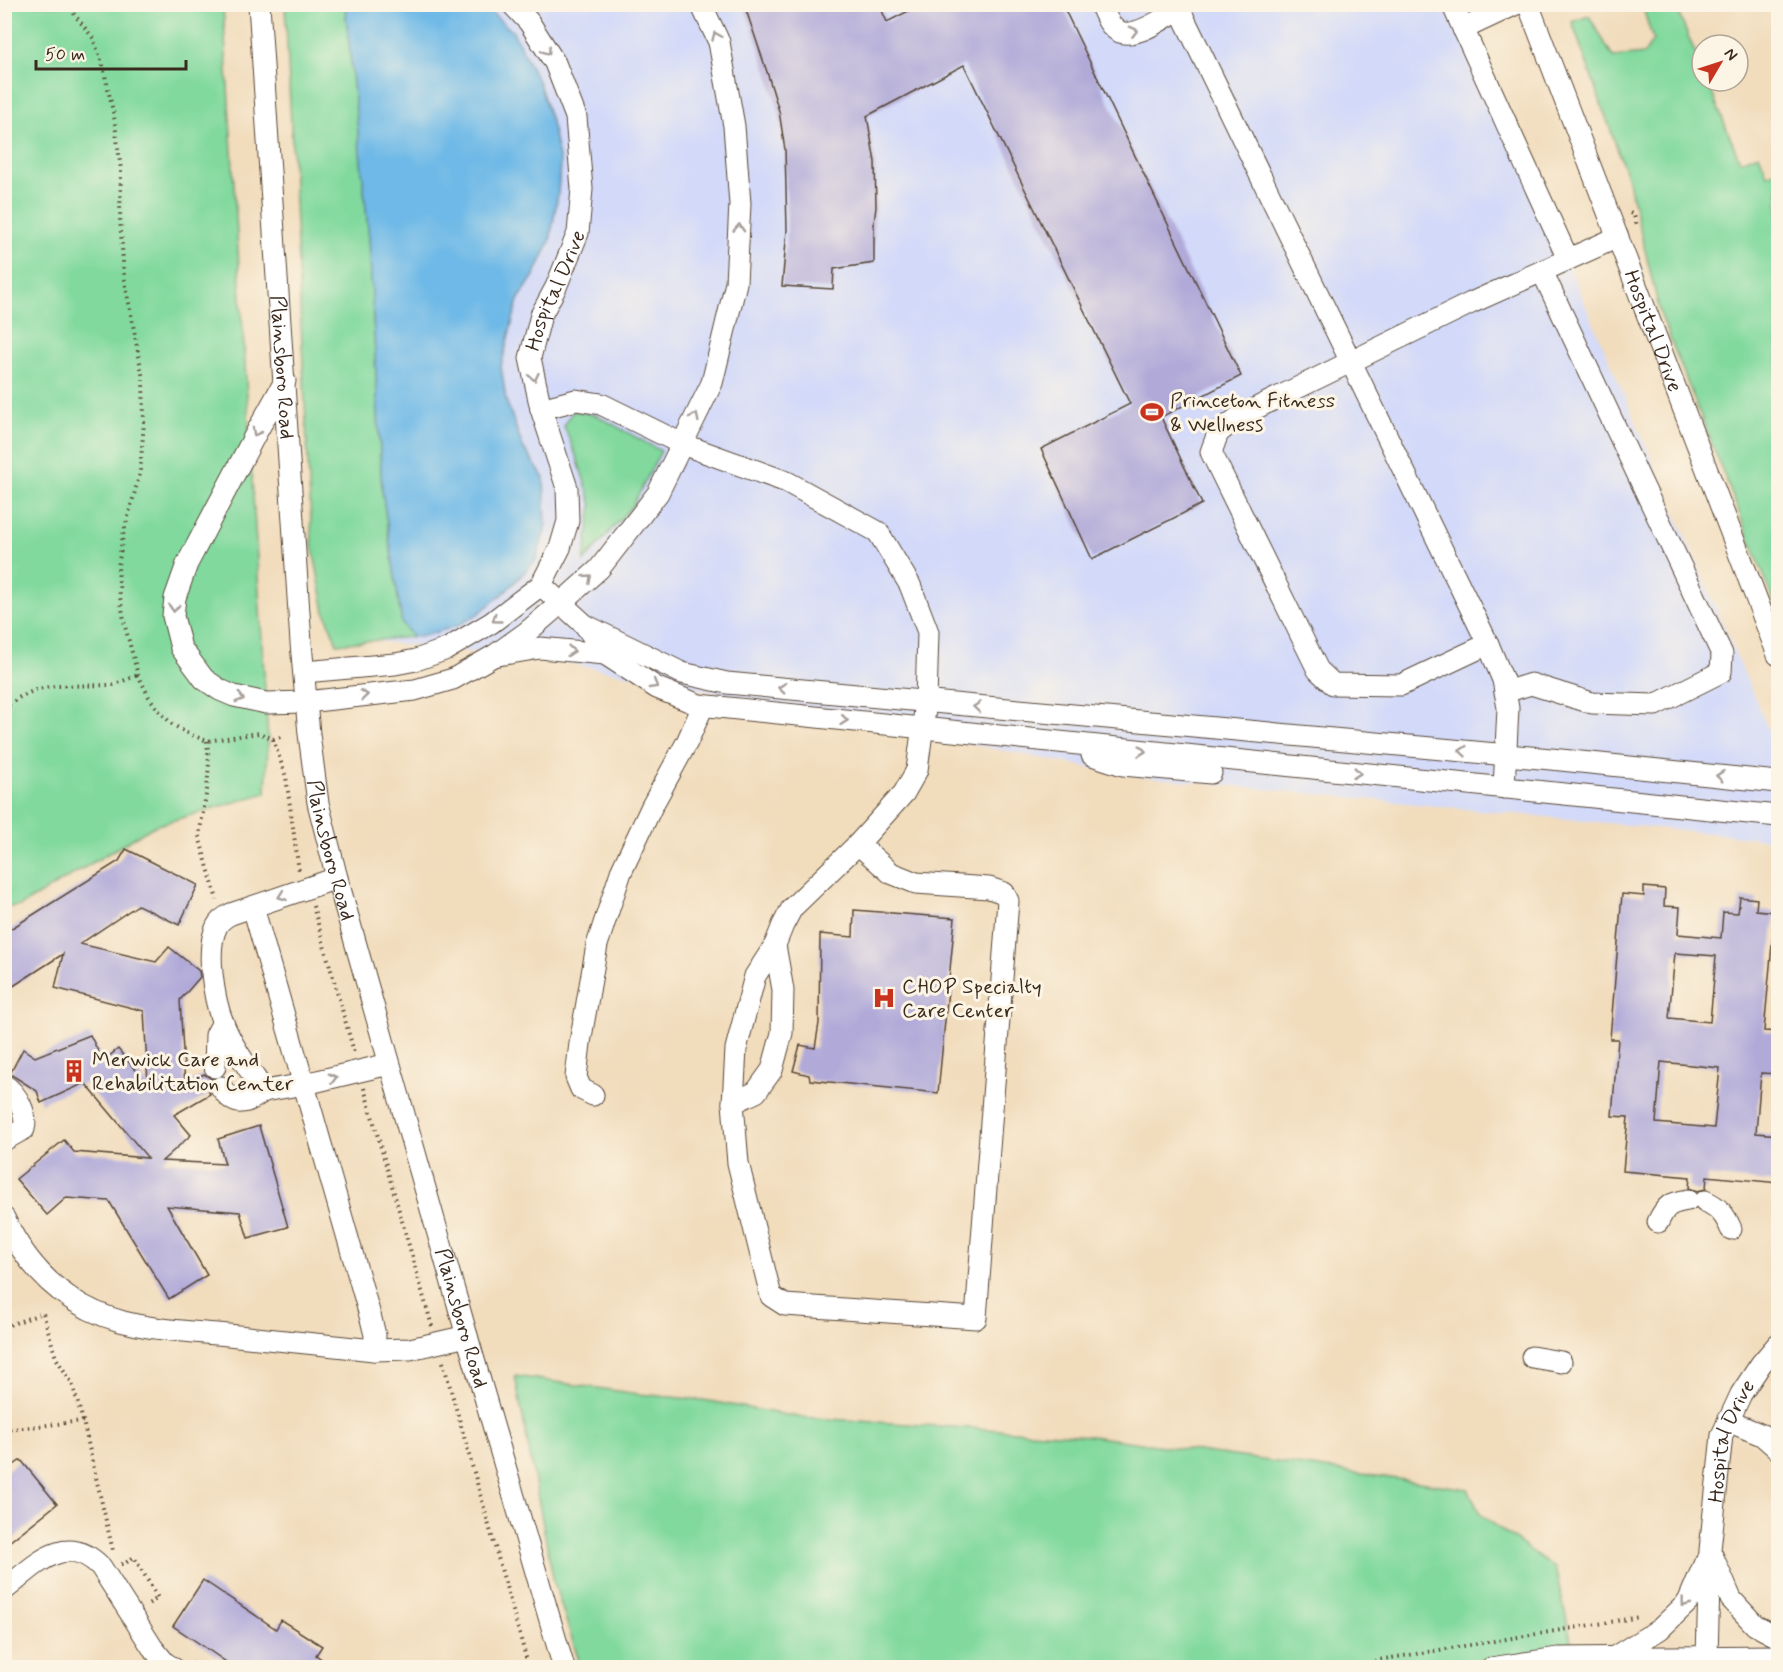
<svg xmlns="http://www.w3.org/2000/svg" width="1783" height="1672" font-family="Mynerve,sans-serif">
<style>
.built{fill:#d2d9f9}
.green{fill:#81d99e;stroke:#5e825e;stroke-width:1.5}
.water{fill:#6eb9e7;stroke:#547282;stroke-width:1.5}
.building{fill:#b1aad9;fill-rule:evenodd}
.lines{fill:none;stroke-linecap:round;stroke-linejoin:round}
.minor-casing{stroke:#564536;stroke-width:23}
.path{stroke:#564536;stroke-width:4;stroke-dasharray:1.5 4.5;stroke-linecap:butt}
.minor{stroke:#fff;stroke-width:21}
.oneway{stroke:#a79f9a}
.labels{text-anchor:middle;stroke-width:6;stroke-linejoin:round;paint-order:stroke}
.street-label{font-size:21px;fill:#3b2a1e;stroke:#fcf5e5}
.poi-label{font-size:21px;fill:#3b2a1e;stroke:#fcf5e5;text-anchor:start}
</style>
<rect width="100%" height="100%" fill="#fcf5e5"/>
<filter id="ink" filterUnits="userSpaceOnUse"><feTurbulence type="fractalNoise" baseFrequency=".0167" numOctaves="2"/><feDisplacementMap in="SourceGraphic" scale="12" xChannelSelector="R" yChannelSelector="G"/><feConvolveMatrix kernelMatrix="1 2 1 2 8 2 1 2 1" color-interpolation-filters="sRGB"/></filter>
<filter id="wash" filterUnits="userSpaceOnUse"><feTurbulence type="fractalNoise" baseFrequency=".008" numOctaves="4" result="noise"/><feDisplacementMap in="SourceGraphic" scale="24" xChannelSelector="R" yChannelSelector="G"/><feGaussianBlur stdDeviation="1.35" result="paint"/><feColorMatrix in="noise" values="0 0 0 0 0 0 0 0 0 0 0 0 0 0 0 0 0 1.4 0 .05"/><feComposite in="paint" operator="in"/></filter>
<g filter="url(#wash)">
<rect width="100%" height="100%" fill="#f1dcbc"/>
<!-- built -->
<path class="built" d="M292 5H1456L1778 752V840L1126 775 568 663 339 637Z"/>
<!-- green -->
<g class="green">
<path d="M5 5H223L268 739 266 793 154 826 20 906 5 907Z"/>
<path d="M285 5H345L369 238 382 490 402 624 413 637 337 644 325 612 312 543Z"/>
<path d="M1642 5H1675L1702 69V81H1707L1740 161 1759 154 1767 175 1778 170V611L1660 313 1628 179 1572 22 1589 16 1613 57 1644 54 1653 40Z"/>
<path d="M573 411 596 415 661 451 633 505 584 561 592 505 577 458 564 426Z"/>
<path d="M515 1376 638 1394 703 1400 798 1417 1091 1436 1468 1489 1481 1515 1555 1568 1576 1661H1778V1667H581L554 1583Z"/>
</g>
<!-- water -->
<path class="water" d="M345 5H483L513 32 539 83 551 121 560 162 558 194 550 241 535 274 518 300 501 366 506 400 523 447 544 478 546 527 536 560 505 592 478 614 457 626 430 634 413 637 402 624 382 490 369 238Z"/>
<g id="blocks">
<!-- building -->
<g class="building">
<path d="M744 4H879L887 22 922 4H1062L1241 376 1161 417 1202 504 1092 559 1041 449 1130 404 964 65 867 116 875 162 876 207 874 223V263L834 269 833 289 782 286 787 230 785 150 779 111 767 72Z"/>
<path d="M126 849 198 885 179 925 138 905 80 944 156 962 169 947 199 971 200 977 180 1000 185 1085 204 1074 212 1079 208 1088 210 1094 174 1115 191 1135 162 1161 225 1164 218 1139 259 1126 288 1227 248 1238 240 1212 167 1206 207 1275 169 1299 109 1201 66 1198 47 1215 16 1179 64 1140 74 1152 148 1158 85 1083 41 1103 37 1091 10 1074 23 1049 35 1057 90 1035 103 1061 118 1049 148 1085 144 1011 55 988 63 954 4 992V933L119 861Z"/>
<path d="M1644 887 1665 889 1664 906 1680 907 1678 934 1721 938 1723 912 1738 913 1740 897 1757 899 1756 910 1775 912 1764 1031 1779 1032V1074L1761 1073 1756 1133 1779 1135V1183L1707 1176 1706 1189 1697 1191 1689 1188 1690 1177 1623 1171 1628 1117 1612 1116 1618 1039H1610L1622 894 1644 896ZM1675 953 1716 956 1710 1022 1669 1018ZM1661 1062 1720 1068 1714 1128 1656 1123Z"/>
<path d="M854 910 955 918 938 1093 810 1080 809 1075 793 1071 800 1045 815 1048 819 1023 820 934 853 937Z"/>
<path d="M21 1460 57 1504 4 1546V1472Z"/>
<path d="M203 1580 276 1629 281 1620 322 1646 316 1655 334 1668H235L200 1644 173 1626Z"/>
</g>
</g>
</g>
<g filter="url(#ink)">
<use href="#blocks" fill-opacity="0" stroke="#564536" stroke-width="1.5"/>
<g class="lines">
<!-- minor casing -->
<g class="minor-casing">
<g id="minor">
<path id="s1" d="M259 4 301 643 309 734 318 803 337 878 467 1336 564 1668"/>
<path d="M1100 4C1104 12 1108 24 1115 29 1131 43 1164 18 1179 9"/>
<path d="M1177 4 1488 644 1503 680 1508 708 1504 788"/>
<path d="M1452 4 1568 259"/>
<path id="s2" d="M1528 4 1778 655"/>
<path d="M1463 29 1516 4"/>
<path d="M285 381 255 435 187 564 175 598 173 616 181 648 204 679 220 690 234 696 266 703 306 702 415 690 453 679 495 655 527 632 561 603 599 569 658 493 712 383 736 283 740 204 734 126 719 42 701 4"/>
<path d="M541 409 576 400 601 404 682 444 787 482 878 532 910 585 928 632 926 702 917 770 904 793 858 844 891 873 916 883 989 888 1004 893 1008 901 976 1318 785 1305 771 1296 738 1163 733 1103 736 1049 755 976 775 945"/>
<path d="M541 585 585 625 605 654 657 688 699 705 1778 816"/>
<path d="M587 626 682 673 727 683 1551 759 1778 782"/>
<path d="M1488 644 1401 685 1333 684 1318 670 1211 452 1218 433 1240 416 1471 303 1618 237"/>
<path d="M498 655 540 648 605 654"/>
<path id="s3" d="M304 672 395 664 416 660 447 649 491 623 541 585 560 548 568 521 567 488 541 409 530 358 541 315 556 287 578 233 582 189 576 117 555 63 529 22 512 4"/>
<path d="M1505 692 1531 684 1592 703 1655 705 1721 672 1722 654 1542 271"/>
<path d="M1092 755 1123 765 1211 773"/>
<path d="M337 878 231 914C225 917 220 920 217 926 205 949 214 1000 223 1023 233 1048 249 1069 264 1091L305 1084 389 1064"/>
<path d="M253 907 371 1319 375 1335 374 1350"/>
<path d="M215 1067 216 1035 223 1022"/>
<path d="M4 1085C17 1093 28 1115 24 1129L4 1140"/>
<path d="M221 1087C235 1109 246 1104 264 1091"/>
<path d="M593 1095 581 1089 576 1077 580 1043 597 945 621 872 652 806 687 742 703 706"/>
<path d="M733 1103 756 1092 772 1070 782 1033 783 990 775 945 783 925 792 908 858 844"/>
<path d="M1705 1201C1719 1207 1725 1215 1731 1229"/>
<path d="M4 1218C31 1275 74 1313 137 1325 167 1331 198 1332 228 1335 277 1340 326 1345 374 1350L410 1349 467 1336"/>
<path d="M1658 1222C1666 1205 1670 1203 1688 1200"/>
<path d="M1532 1357 1561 1362"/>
<path d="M1728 1421 1762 1435 1778 1449"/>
<path d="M1713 1557 1731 1599 1755 1625 1778 1637"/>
<path d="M4 1590C35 1566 65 1530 101 1567L152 1647 165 1663 173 1668"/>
<path d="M1616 1656 1660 1629 1688 1602 1705 1562"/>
<path id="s4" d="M1707 1656 1710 1550 1722 1435 1741 1394 1761 1364 1778 1344"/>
<path d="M1491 1668 1558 1658 1778 1656"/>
</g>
</g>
<!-- path -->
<g class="path">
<path d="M66 4 93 38 103 66 114 116 121 170 120 218 124 276 143 379 144 422 140 473 123 535 118 567 120 597 125 626 138 675 149 697 160 712 172 724 185 732 207 741 259 733 273 739 286 777 299 871"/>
<path d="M1630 213 1634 215 1637 227"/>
<path d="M4 708 20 697 37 689 56 686 113 685 138 675"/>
<path d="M273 739 281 737"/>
<path d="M207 741 209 763 207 789 199 836 217 900"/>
<path d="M313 906 354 1052"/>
<path d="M364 1088 432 1326"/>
<path d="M4 1327 43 1313 56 1358 72 1383 83 1421 113 1551"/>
<path d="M443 1362 529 1668"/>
<path d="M4 1430 83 1421"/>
<path d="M121 1564H124L134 1557 158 1598 148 1604V1606"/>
<path d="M191 1663 198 1668"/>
<path d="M1358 1668 1379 1660 1640 1617"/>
</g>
<!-- minor -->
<use href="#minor" class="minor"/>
</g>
<!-- one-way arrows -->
<defs><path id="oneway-chevron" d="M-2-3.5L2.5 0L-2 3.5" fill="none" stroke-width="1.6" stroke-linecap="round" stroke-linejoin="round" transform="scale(1.5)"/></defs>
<g class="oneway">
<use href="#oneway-chevron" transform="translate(1134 31) rotate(-14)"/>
<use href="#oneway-chevron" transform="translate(716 36) rotate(-113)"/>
<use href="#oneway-chevron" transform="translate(547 51) rotate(58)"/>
<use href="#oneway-chevron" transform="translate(739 228) rotate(-87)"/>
<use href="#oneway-chevron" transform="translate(534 377) rotate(78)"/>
<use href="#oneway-chevron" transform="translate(695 417) rotate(-64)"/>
<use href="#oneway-chevron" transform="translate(256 432) rotate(119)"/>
<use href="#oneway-chevron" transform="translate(588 578) rotate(-42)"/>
<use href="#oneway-chevron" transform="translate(174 608) rotate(93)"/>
<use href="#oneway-chevron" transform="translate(496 619) rotate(144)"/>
<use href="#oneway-chevron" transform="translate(571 651) rotate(5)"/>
<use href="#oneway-chevron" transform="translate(654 685) rotate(30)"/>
<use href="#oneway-chevron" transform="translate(782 688) rotate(-174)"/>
<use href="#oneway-chevron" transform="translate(364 695) rotate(-6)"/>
<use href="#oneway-chevron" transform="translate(240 698) rotate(17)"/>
<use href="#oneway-chevron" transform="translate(977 707) rotate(-175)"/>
<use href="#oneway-chevron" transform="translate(844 720) rotate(6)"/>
<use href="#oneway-chevron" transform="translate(1142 751) rotate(6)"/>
<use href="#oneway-chevron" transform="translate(1463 751) rotate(-175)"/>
<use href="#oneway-chevron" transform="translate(1357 773) rotate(6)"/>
<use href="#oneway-chevron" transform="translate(1720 776) rotate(-174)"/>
<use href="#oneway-chevron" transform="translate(282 896) rotate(160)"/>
<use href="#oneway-chevron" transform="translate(333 1078) rotate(-14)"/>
<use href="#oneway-chevron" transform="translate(1685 1603) rotate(127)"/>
</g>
</g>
<!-- icons -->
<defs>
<g id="stadium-bare" transform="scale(1.8)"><path d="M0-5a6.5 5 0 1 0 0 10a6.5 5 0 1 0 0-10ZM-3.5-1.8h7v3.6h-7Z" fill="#c8321e" stroke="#fcf5e5" stroke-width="2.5" paint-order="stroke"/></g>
<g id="hospital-bare" transform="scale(1.8)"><path d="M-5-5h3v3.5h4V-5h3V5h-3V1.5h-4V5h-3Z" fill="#c8321e" stroke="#fcf5e5" stroke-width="2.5" paint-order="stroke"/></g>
<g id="building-bare" transform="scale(1.8)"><path d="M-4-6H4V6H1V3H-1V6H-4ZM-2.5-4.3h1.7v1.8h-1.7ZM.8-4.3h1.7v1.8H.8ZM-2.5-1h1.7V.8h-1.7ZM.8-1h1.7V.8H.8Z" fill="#c8321e" stroke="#fcf5e5" stroke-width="2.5" paint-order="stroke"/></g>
</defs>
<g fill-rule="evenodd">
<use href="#stadium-bare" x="1152" y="412"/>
<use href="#hospital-bare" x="884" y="998"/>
<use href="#building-bare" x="74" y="1071"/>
</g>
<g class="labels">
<!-- street labels -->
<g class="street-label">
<text dy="7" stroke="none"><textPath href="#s3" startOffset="570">Hospital Drive</textPath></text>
<text dy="7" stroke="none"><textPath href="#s2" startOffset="350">Hospital Drive</textPath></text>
<text dy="7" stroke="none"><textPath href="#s1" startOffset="364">Plainsboro Road</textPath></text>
<text dy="7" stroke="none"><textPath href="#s1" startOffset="850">Plainsboro Road</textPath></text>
<text dy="7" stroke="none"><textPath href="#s1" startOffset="1336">Plainsboro Road</textPath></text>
<text dy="7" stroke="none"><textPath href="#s4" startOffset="218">Hospital Drive</textPath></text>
</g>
<!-- poi labels -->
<g class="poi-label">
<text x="1170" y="407">Princeton Fitness<tspan x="1170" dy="24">&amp; Wellness</tspan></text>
<text x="902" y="993">CHOP Specialty<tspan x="902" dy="24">Care Center</tspan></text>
<text x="92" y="1066">Merwick Care and<tspan x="92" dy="24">Rehabilitation Center</tspan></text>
</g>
</g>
<!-- margin -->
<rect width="1783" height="1672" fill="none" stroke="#fcf5e5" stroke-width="24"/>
<!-- north arrow -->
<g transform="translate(1720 63) rotate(51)"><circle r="28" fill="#fcf5e5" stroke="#afa495" stroke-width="1.5"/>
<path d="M0-4.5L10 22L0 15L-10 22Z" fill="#c8321e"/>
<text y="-9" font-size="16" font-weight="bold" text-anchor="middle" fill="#3b2a1e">N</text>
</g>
<!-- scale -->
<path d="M36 60v9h150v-9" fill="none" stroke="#3b2a1e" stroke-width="3"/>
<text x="45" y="60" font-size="18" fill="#3b2a1e" stroke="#fcf5e5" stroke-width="4.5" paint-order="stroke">50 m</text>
</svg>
